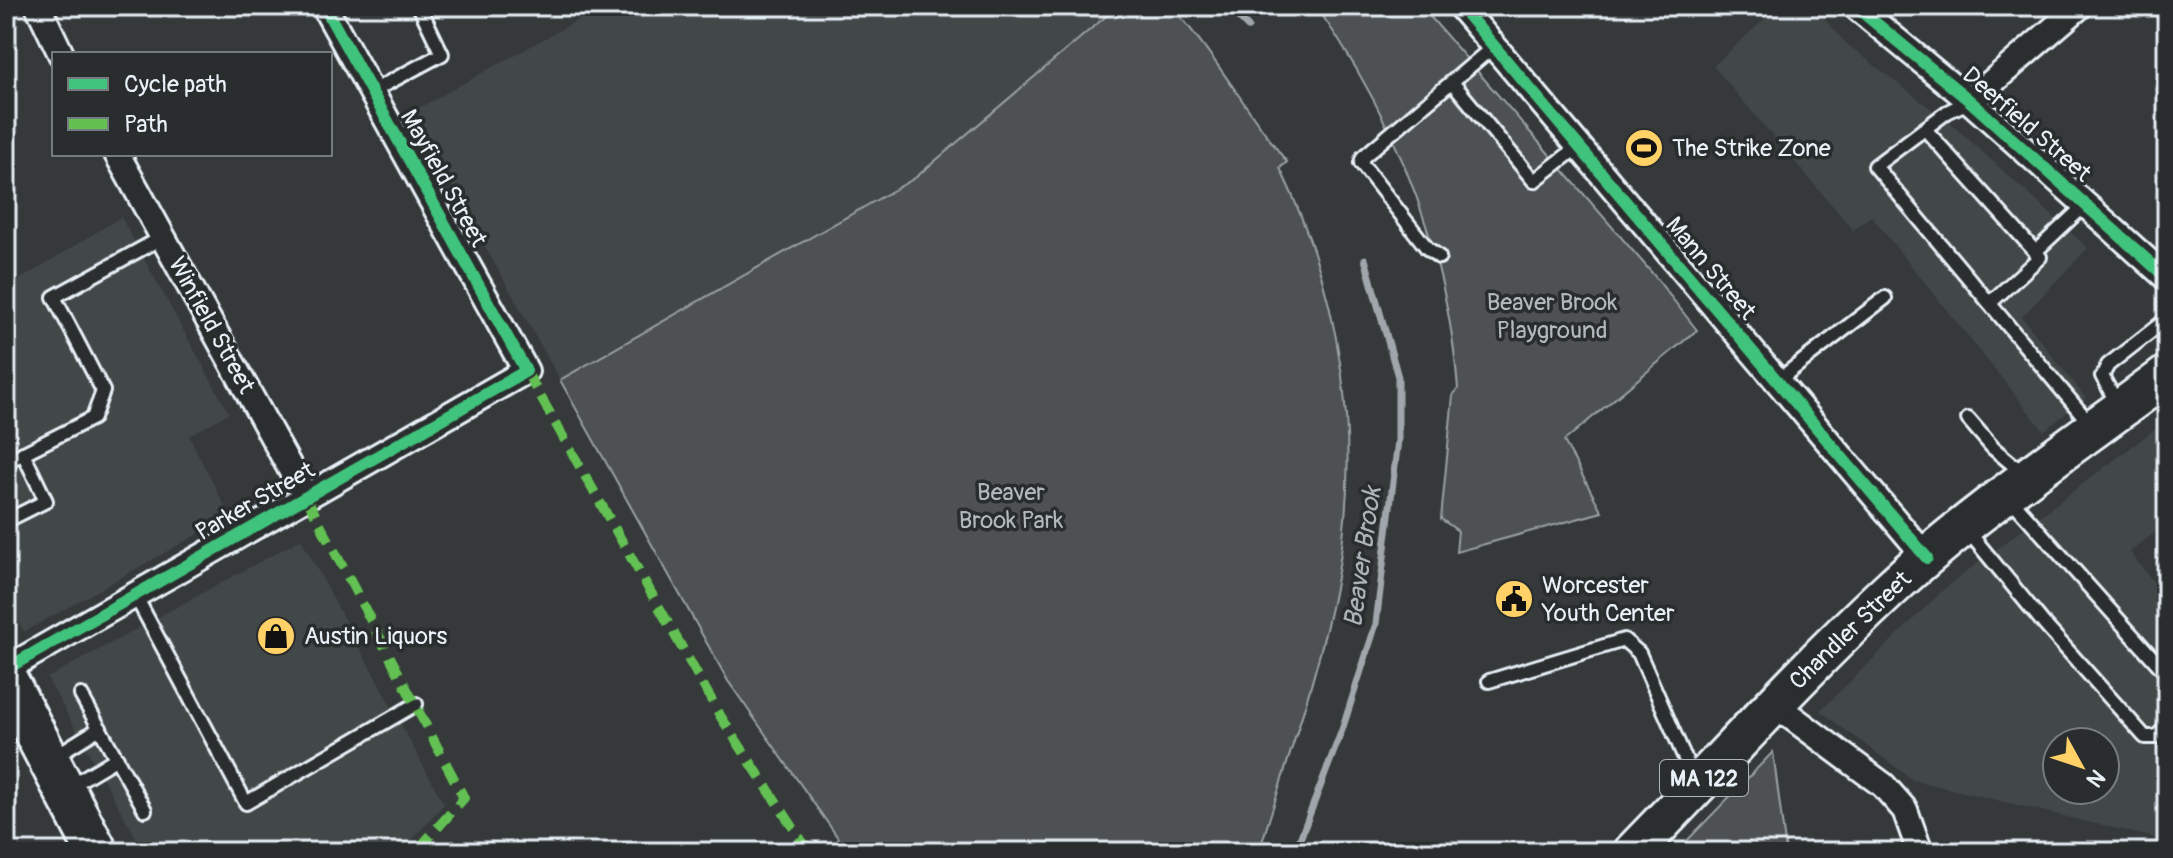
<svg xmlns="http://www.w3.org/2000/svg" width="2173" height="858" font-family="Pangolin,sans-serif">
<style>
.built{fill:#424647;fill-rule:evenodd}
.green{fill:#4d5152;stroke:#9aa1a5;stroke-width:2}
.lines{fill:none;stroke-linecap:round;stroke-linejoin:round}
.stream{stroke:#a0a7ac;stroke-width:7}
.service-casing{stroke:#e8f1f8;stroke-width:18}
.minor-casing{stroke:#e8f1f8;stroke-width:30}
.primary-casing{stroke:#e8f1f8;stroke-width:44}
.trunk-casing{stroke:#e8f1f8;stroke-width:46}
.service{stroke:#2a2d2e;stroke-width:12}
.minor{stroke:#2a2d2e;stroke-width:24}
.primary{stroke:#2a2d2e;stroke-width:38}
.trunk{stroke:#2a2d2e;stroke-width:40}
.quiet{stroke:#63c152;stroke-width:10;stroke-dasharray:20 10;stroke-linecap:butt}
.cycleway-casing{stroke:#2a2d2e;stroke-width:17}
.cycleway{stroke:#40c37c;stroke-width:12}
.labels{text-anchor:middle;stroke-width:7;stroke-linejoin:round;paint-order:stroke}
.shield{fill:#2a2d2e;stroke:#afb6bb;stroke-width:2}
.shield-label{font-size:22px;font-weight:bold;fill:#e8f1f8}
.street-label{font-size:24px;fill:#e8f1f8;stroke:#2a2d2e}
.poi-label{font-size:24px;fill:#e8f1f8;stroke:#2a2d2e;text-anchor:start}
.park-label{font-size:24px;fill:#b2b9be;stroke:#2a2d2e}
.water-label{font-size:26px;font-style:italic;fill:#acb3b8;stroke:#2a2d2e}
</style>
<rect width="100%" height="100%" fill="#35393a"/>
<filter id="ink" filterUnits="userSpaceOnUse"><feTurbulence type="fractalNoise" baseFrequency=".0125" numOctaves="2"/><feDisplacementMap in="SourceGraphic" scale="16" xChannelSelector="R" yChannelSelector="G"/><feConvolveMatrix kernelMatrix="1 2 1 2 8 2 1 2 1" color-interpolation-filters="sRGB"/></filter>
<g filter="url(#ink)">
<!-- built -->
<g class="built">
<path d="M603 6H1118L932 168 560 380 410 113Z"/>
<path d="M1779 6H1813L1847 44 1956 128 2088 248 2022 317 2086 398 2044 431 1871 216 1853 230 1713 66Z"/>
<path d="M121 217 229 413 189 436 230 516 24 632 6 598V288Z"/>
<path d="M2167 420V523L2130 552 2167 599V841L1913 780 1820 711 1945 588ZM2057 742H2105V790H2057Z"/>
<path d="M301 539 444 804 401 852H144L47 678Z"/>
</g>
<!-- green -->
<g class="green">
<path d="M1118 6H1171C1215 54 1246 111 1287 162L1280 168C1342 297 1363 442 1336 583 1319 674 1286 763 1259 852H848L728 681 560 380 915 178Z"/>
<path d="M1316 6H1421L1652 273 1697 330 1564 441 1602 512 1456 552 1458 531 1441 519 1453 395 1458 389C1447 249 1396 120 1316 6Z"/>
<path d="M1773 752 1786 852H1676Z"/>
</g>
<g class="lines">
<!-- stream -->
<g class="stream">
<path d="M1227 6 1248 27"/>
<path d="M1295 852 1342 730 1376 624 1398 440V377L1365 259"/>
</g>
<!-- service casing -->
<g class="service-casing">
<g id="service">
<path d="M1452 82 1534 181 1579 146"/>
<path d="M371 92 442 54 419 6"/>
<path d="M1970 101 1947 112 1875 166 2091 425"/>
<path d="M1925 129 2040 257 1990 303"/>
<path d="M2035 252 2086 204"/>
<path d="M1439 257 1427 248 1361 163 1363 157 1494 46"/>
<path d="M1777 381 1885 298"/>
<path d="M2151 390 2167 409"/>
<path d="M2118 405 2102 376 2108 365 2167 319"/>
<path d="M1968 419 1993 448 2024 474"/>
<path d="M6 462 93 418 103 391 54 297 163 237"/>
<path d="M2009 497 2167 674"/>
<path d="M6 521 46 501 23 453"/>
<path d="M1967 530 2045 625 2145 737H2156L2167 727"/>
<path d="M135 595 246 803 416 704"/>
<path d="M1489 681 1624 640 1639 653 1694 779"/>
<path d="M81 695 145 810"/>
<path d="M55 756 100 728"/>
<path d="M70 786 117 758"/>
</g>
</g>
<!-- minor casing -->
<g class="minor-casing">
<g id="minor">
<path d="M38 6 61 54"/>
<path d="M1460 6 1927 558"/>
<path d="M1855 6 1970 101 2167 278"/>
<path d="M1970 101 2080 6"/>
<path d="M117 154 306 497"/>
<path d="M6 669 526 371 324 6"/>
<path d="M1774 704 1883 785 1905 810 1920 852"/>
</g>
</g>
<!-- primary casing -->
<g class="primary-casing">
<path id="primary" d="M1633 852C1718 765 1799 674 1888 591 1970 514 2076 443 2167 375"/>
</g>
<!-- trunk casing -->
<g class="trunk-casing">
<path id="trunk" d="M6 678 97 852"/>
</g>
<!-- service -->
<use href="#service" class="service"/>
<!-- minor -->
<use href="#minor" class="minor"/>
<!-- primary -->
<use href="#primary" class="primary"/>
<!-- trunk -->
<use href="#trunk" class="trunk"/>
<!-- quiet -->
<g class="quiet">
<path d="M526 371 721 717 809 852"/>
<path d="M306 497 464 798 416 852"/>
</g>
<!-- cycleway casing -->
<g class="cycleway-casing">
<g id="cycleway">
<path d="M1460 6 1927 558"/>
<path d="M1855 6 1970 101 2167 278"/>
<path d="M6 669 526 371 324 6"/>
</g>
</g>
<!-- cycleway -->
<use href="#cycleway" class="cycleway"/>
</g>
</g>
<!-- icons -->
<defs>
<g id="stadium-disc" transform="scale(2)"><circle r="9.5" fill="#ffd166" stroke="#2a2d2e"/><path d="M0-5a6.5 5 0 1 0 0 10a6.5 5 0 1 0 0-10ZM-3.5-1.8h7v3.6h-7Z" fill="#111"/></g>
<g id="civic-disc" transform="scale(2)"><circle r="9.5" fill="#ffd166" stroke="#2a2d2e"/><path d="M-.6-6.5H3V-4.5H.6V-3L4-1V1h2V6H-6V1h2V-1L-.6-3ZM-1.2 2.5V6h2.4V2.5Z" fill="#111"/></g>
<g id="shop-disc" transform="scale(2)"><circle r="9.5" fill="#ffd166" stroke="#2a2d2e"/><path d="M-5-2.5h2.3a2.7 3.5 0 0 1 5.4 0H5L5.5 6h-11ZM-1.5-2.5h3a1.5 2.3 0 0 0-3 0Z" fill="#111"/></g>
</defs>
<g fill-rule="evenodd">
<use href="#stadium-disc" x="1644" y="148"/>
<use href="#civic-disc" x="1514" y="599"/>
<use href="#shop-disc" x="276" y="636"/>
</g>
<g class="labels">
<!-- shield labels -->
<rect class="shield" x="1660" y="760" width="88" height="36" rx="6"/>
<g class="shield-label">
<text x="1704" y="786">MA 122</text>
</g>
<!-- street labels -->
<g class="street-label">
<text transform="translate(2027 124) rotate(41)" y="8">Deerfield Street</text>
<text transform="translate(444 178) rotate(61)" y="8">Mayfield Street</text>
<text transform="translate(1711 268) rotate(50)" y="8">Mann Street</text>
<text transform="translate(212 325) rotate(61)" y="8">Winfield Street</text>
<text transform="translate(255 501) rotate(-30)" y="8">Parker Street</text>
<text transform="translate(1850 630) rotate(-44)" y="8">Chandler Street</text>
</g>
<!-- poi labels -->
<g class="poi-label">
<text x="1672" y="156">The Strike Zone</text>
<text x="1542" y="593">Worcester<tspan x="1542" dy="28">Youth Center</tspan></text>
<text x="304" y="644">Austin Liquors</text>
</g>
<!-- park labels -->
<g class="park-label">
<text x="1552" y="310">Beaver Brook<tspan x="1552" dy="28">Playground</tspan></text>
<text x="1011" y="500">Beaver<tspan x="1011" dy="28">Brook Park</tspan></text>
</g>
<!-- water labels -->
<g class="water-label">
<text transform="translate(1362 557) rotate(-82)" y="9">Beaver Brook</text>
</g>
</g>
<!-- margin -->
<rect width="2173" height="858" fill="none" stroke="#2a2d2e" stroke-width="32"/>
<rect x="16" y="16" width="2141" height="826" fill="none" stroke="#e8f1f8" stroke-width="3" filter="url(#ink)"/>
<!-- legend -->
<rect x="52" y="52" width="280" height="104" fill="#2a2d2e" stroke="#767b7f" stroke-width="2"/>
<rect x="68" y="78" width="40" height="12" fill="#40c37c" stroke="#767b7f" stroke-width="2"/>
<text x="124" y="92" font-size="24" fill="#e8f1f8">Cycle path</text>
<rect x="68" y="118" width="40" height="12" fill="#63c152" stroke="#767b7f" stroke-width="2"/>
<text x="124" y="132" font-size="24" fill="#e8f1f8">Path</text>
<!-- north arrow -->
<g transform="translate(2081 766) rotate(130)"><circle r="38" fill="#2a2d2e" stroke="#767b7f" stroke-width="2"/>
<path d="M0-6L14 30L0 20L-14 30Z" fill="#ffd166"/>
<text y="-12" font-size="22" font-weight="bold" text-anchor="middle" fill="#e8f1f8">N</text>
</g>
</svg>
